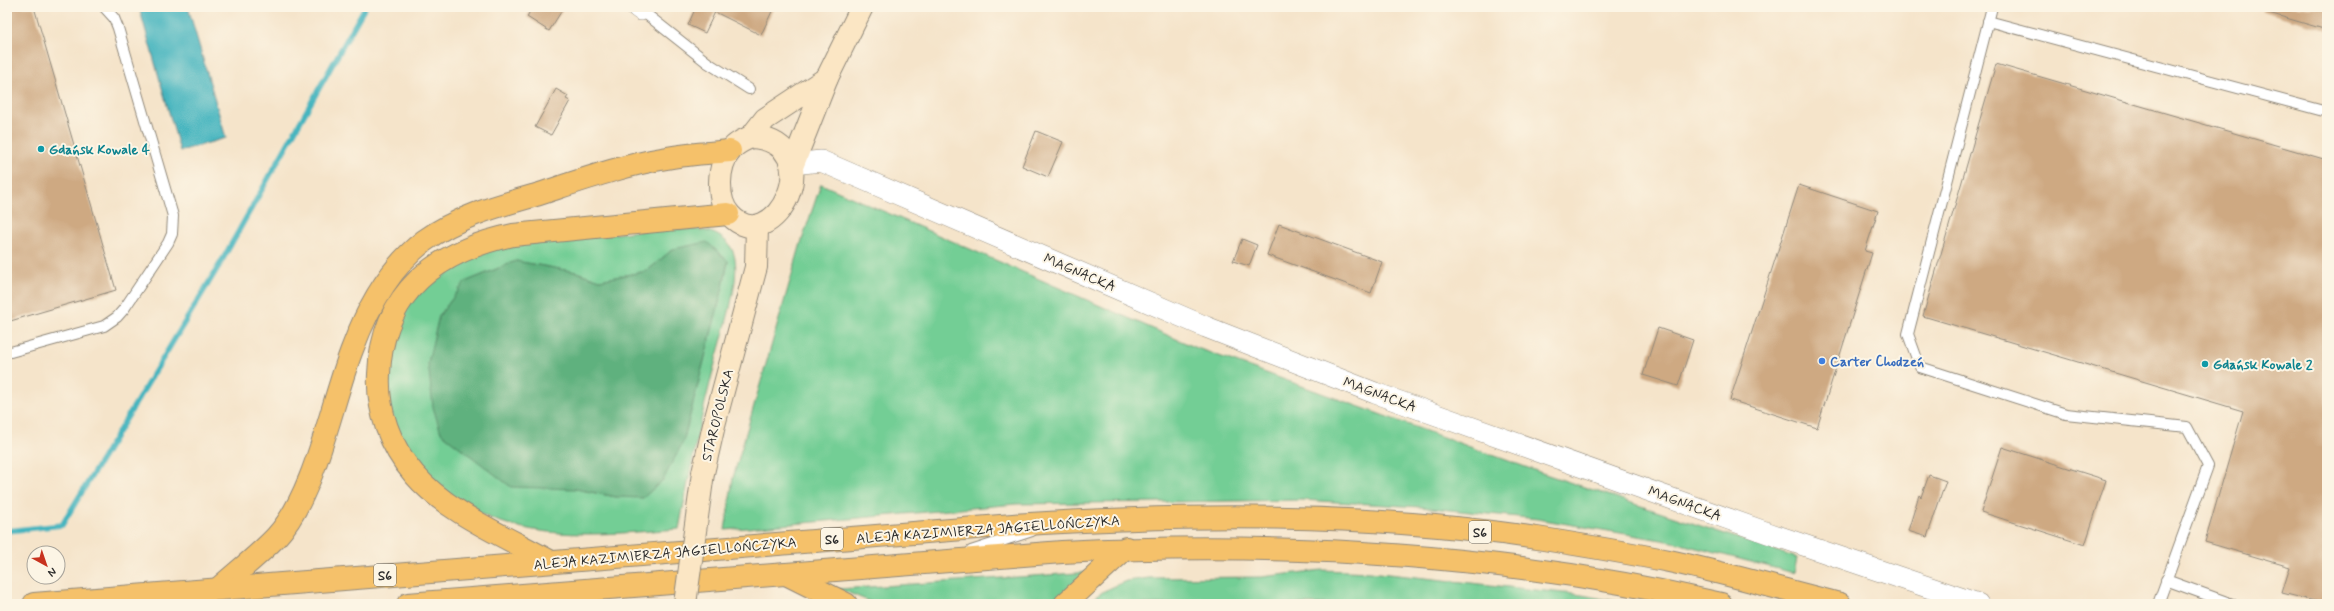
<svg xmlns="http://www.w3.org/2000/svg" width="2334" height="611" font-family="Mynerve,sans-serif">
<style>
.green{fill:#73ce95;stroke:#4f7c60;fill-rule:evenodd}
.forest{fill:#5eb17e;stroke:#446e54}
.water{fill:#46b5bf;stroke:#387075}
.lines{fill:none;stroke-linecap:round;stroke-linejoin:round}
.stream{stroke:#46b5bf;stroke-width:5.5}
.building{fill:#cea982}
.service-casing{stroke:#90887a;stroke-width:12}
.minor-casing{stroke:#90887a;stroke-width:22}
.secondary-casing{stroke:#90887a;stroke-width:24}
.motorway-casing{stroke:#90887a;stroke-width:24}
.service{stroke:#fff;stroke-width:10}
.minor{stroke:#fff;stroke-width:21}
.secondary{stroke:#fbe6c4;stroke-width:22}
.motorway{stroke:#f5c16b;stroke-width:22}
.secondary-bridge-casing{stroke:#90887a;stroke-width:24;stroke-linecap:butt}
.secondary-bridge{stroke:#fbe6c4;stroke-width:22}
.culture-dot{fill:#0f9aa8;stroke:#fcf5e5;stroke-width:1.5}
.shop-dot{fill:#3f7fe0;stroke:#fcf5e5;stroke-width:1.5}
.labels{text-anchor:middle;stroke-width:4;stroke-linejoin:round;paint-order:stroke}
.shield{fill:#fcf5e5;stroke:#6a6863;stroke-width:1}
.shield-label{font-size:13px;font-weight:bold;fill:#2b2b2b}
.culture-label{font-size:14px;font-weight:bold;fill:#0d838f;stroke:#fcf5e5;text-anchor:start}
.street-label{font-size:14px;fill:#2b2b2b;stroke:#fcf5e5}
.shop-label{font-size:14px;font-weight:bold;fill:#366cbe;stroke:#fcf5e5;text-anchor:start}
</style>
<rect width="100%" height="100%" fill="#fcf5e5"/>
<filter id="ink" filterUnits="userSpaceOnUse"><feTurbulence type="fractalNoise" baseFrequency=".025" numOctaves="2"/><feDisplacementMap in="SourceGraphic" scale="8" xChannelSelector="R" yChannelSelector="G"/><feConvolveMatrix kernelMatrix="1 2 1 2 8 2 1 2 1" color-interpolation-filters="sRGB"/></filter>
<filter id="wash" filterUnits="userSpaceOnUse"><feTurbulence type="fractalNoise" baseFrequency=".012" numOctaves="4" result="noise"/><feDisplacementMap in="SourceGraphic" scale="16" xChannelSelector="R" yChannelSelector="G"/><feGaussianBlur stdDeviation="0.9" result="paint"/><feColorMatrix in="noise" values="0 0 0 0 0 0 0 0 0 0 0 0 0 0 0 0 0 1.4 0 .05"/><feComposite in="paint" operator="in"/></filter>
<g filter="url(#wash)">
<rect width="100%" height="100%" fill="#f5e4ca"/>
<!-- green -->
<g class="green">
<path d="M821 184 1197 348 1542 473 1797 558 1794 573 1673 542 1538 519 1421 507 1302 500 1016 504 725 530 733 478 801 243Z"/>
<path d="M663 228C687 231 714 224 730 246 737 256 736 270 735 281 730 317 717 352 709 387 697 434 688 482 679 529 619 533 556 541 498 521 447 504 399 455 389 402 385 381 389 357 395 338 398 330 399 320 403 313 413 294 441 273 459 262 487 245 523 245 555 241 591 237 627 232 663 228ZM673 249 728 261 723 287 683 442 616 497 576 489 469 453 441 433 428 363 439 316 465 282 516 261 576 272 600 280 647 271Z"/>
<path d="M1322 570 1370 572 1582 595 1631 604H1086L1104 591 1126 581 1149 578 1261 577Z"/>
<path d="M1092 572 1069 588 1054 604H876L839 589Z"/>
</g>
<!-- forest -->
<path class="forest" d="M707 242 728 261 723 287 683 442 663 480 643 498 616 497 576 489 511 487 441 433 433 407 428 363 439 316 465 282 516 261 576 272 600 280 647 271 673 249Z"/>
<!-- water -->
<path class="water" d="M139 7H188L226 138 180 151Z"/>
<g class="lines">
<!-- stream -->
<path class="stream" d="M7 531 62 525 220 264 365 7"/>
</g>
<g id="blocks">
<!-- building -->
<g class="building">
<path d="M7 7H34L116 290 7 322Z"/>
<path d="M532 7H564L549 31 527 17Z"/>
<path d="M696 7H774L761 35 715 12 705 33 688 25Z"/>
<path d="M2262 7H2327V30L2262 11Z"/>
<path d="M1996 64 2327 160V604L2282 593 2290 567 2205 542 2243 411 1923 316Z"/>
<path d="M556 89 568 96 566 99 570 101 551 135 535 127Z"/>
<path d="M1036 131 1063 142 1048 177 1022 166Z"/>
<path d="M1799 185 1878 211 1865 251 1872 253 1817 428 1730 400Z"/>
<path d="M1279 224 1382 262 1371 293 1267 255Z"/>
<path d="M1242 239 1257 245 1249 266 1233 261Z"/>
<path d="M1658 328 1693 340 1678 386 1643 375Z"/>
<path d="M2002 447 2106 480 2085 545 1981 512Z"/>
<path d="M1929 475 1946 481 1927 537 1908 531 1919 495 1921 497Z"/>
</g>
</g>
</g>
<g filter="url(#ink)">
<use href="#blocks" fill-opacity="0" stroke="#90887a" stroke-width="1"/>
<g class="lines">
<!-- service casing -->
<g class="service-casing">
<g id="service">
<path d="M1992 7 1908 334 1920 367 2066 414 2187 427 2208 466 2158 604"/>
<path d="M642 8 641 10 708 63 749 89"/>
<path d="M1988 21 2327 112"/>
<path d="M7 353 104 326 117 317 124 309 168 243 172 234 173 216 118 28 114 18 104 7"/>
<path d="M971 551 1032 531"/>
<path d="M2166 580 2232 604"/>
</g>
</g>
<!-- minor casing -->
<g class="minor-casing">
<g id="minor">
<path d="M637 7 641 10"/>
<path d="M793 164 821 161 1206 327 1375 393 1768 533 1978 604"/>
</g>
</g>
<!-- secondary casing -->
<g class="secondary-casing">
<g id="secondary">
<path d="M751 137C834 142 773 263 730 215 716 200 717 165 731 150 736 143 744 140 751 137Z"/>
<path d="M751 137 765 119 827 78"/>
<path d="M793 164 827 78 862 7"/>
<path d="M703 473 714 425 756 267 757 227"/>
</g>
</g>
<!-- motorway casing -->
<g class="motorway-casing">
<g id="motorway">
<path d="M551 562C507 537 447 513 414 474 390 446 377 411 379 374 382 292 437 251 513 235L728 214"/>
<path d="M786 574 846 604"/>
<path d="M218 589C237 572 258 556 276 537 316 494 331 402 353 347 368 307 389 268 424 241 457 217 497 206 536 195 579 181 623 165 667 158 688 154 709 153 730 151"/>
<path d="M34 604 1013 525C1186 514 1364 512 1537 538 1581 545 1625 552 1669 561 1726 573 1783 590 1840 604"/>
<path d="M408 604 1062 552C1283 541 1505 553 1721 604"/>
<path d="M1065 604 1126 548"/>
</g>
</g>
<!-- service -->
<use href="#service" class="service"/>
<!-- minor -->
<use href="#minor" class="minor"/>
<!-- secondary -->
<use href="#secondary" class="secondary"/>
<!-- motorway -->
<use href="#motorway" class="motorway"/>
<!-- secondary-bridge casing -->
<g class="secondary-bridge-casing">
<path id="secondary-bridge" d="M685 604 703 473"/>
</g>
<!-- secondary-bridge -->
<use href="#secondary-bridge" class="secondary-bridge"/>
</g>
</g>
<!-- markers -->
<g class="culture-dot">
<circle cx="41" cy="149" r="4"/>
<circle cx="2205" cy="364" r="4"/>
</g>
<circle class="shop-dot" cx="1822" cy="361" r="4"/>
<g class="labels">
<!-- shield labels -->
<g class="shield">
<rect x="1469" y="521" width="22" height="22" rx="3"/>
<rect x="821" y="528" width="22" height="22" rx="3"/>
<rect x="374" y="564" width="22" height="22" rx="3"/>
</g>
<g class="shield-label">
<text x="1480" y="537">S6</text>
<text x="832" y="544">S6</text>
<text x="385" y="580">S6</text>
</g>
<!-- culture labels -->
<g class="culture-label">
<text x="49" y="154">Gdańsk Kowale 4</text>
<text x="2213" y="369">Gdańsk Kowale 2</text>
</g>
<!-- street labels -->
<g class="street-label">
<text transform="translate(1080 272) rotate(23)" y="5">MAGNACKA</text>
<text transform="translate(1380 394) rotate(20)" y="5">MAGNACKA</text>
<text transform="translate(717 415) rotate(-76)" y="5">STAROPOLSKA</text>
<text transform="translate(1685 503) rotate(20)" y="5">MAGNACKA</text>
<text transform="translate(988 529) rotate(-4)" y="5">ALEJA KAZIMIERZA JAGIELLOŃCZYKA</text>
<text transform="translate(665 553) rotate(-5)" y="5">ALEJA KAZIMIERZA JAGIELLOŃCZYKA</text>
</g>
<!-- shop labels -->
<g class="shop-label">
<text x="1830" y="366">Carter Chodzeń</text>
</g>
</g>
<!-- margin -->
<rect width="2334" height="611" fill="none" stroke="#fcf5e5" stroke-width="24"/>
<!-- north arrow -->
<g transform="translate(46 565) rotate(140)"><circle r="19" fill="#fcf5e5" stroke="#a8a49b"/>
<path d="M0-3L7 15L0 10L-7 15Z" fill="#c8321e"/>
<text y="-6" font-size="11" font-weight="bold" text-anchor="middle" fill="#2b2b2b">N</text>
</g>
</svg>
